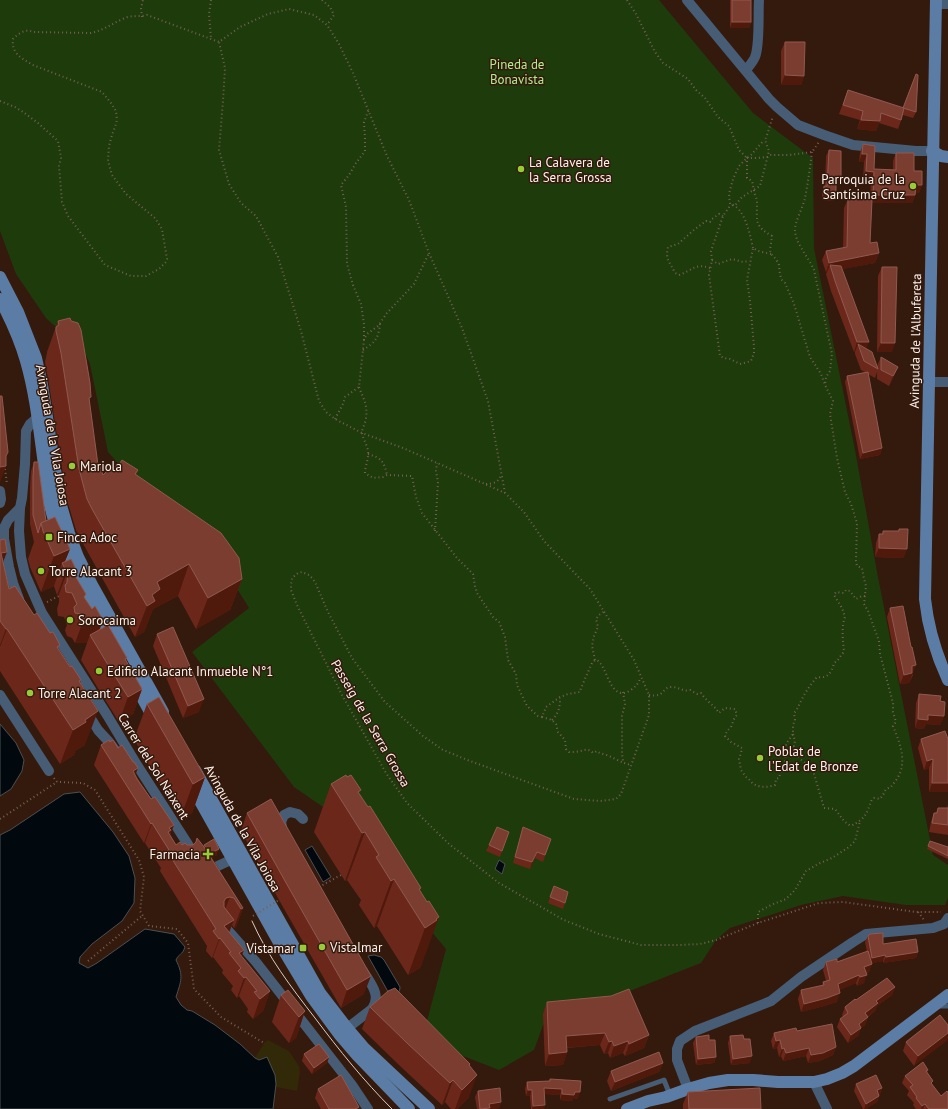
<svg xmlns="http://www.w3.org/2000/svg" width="948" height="1109" font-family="'PT Sans',sans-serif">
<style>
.green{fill:#1e3b0c}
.sand{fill:#312907}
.water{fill:#01090f;stroke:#4d4f52}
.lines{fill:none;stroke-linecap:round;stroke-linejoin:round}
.path{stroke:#756055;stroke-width:2;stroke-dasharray:1 3;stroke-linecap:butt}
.lane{stroke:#475d76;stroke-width:5}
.street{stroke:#475d76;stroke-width:10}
.secondary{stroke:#5b7da5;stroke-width:12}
.tram{stroke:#d8cbc4;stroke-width:1}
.path-bridge{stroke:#756055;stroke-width:2;stroke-dasharray:1 3;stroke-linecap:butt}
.wall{fill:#6c271b}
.shaded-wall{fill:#4f190b}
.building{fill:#7c3d31;stroke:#90594f}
.poi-dot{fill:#97cc38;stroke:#341a0c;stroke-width:1.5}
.labels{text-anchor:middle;stroke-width:3;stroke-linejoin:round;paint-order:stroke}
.park-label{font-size:13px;fill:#afed90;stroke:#341a0c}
.poi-label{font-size:13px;fill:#fdf2ed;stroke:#341a0c;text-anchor:start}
.street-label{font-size:13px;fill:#fdf2ed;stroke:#341a0c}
</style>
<rect width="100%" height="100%" fill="#341a0c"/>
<!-- green -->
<path class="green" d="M0 0H659L753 113 813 158 814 248 855 450 878 577 933 855 948 865V898L945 905H906L843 896 801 905 730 928 716 940 701 963 622 994 546 1017 534 1050 499 1070 422 1040 446 949 336 816 294 787 192 652 249 608 210 545 155 506 108 452 90 364 80 341 60 331 46 318 16 274 0 231Z"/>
<!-- sand -->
<path class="sand" d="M268 1040 289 1051 299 1066 300 1072 297 1091 276 1087 275 1075 267 1057 259 1060 255 1058 264 1043Z"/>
<!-- water -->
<g class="water">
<path d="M0 724 16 743 24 760 22 771 11 789 0 796Z"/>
<path d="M80 792 113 832 129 856 135 878 134 903 122 921 92 944 80 957 79 963 88 968 97 963 145 929 174 934 185 947C182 956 179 953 176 960 184 976 181 981 176 997L181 1005 187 1010 192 1011 215 1025 240 1044 255 1058 259 1060 267 1057 275 1075 276 1084 273 1109H0V835L10 830 64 794Z"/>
<path d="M312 846 331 877 323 882 305 850Z"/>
<path d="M499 860 505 864 502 874 495 869Z"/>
<path d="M374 955 381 957 384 960 400 987C400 993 396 994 391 997L368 956Z"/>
</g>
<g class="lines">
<!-- path -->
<g class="path">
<path d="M211 0 209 14 211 39"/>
<path d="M322 0 330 7 334 15 327 25"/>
<path d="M627 0 636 14 655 52 663 63 688 79 696 90 705 98 718 117 729 126 739 150 747 158"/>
<path d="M142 17 141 8 143 0"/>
<path d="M0 101 15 107 23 112 38 123 58 141 61 158 59 166 62 202 68 216 105 265 131 276H146L159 269 166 262 167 259 162 229 155 218 126 194 112 175 108 161 109 146 112 135 116 124 117 120 116 111 111 103 102 92 33 65C22 59 11 53 13 39 18 34 25 28 33 32L91 33C104 30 113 23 125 18 131 15 140 17 147 15L219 42"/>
<path d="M812 152C810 167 808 183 805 198 803 207 794 224 795 231 796 244 809 258 814 270L832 354 830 371 826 377 825 384"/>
<path d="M753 248C750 235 745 207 730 204L729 194 733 179 739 166 747 158 751 155 764 140"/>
<path d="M771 254 758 251 753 248 747 280 750 301 754 347V353L751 361 740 364 730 359 724 358 720 356 709 275 712 260 711 251 723 216 730 206 736 204 742 197 760 186 769 151 765 140 767 135 773 116"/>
<path d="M712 260 718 264 732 259 743 262 749 261"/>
<path d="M710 268C695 263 693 270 679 275L675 273C670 262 665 260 668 247L678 244 695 229 706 221 710 222 712 219 719 214 723 216"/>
<path d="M364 340V324L361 304 353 285 347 264 346 207 341 185 349 175 356 163 365 151V139L364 122 369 109"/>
<path d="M363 350C375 342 378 340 380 324"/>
<path d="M359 387C363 398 368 405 366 418 366 422 362 428 362 433 363 440 369 447 368 455 368 461 365 467 365 473L373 478 383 477 387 475 412 476 416 497 422 513 457 558 473 574 475 586 477 593 493 617 499 622 505 637 508 660 516 674 517 685 527 706 538 716 542 717 546 707 560 697 568 694 580 692 581 688 592 663 595 660C597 660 599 661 600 663 608 672 612 703 631 690 636 686 639 683 640 678"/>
<path d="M335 419 343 404 345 397 359 387 364 340 367 334 378 326 387 313 414 284 429 253"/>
<path d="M368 454C382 458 384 462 387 475"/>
<path d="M5 469 7 484"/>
<path d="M486 484C493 484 499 482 501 475"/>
<path d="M505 493 488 401 462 328 429 253 409 200 387 156 353 73 339 44 327 25 314 15 289 9 268 14 240 27 219 42 225 68 223 101 219 150 229 184 241 203 256 216 278 257 301 331 319 401 326 412 335 419 362 433 403 448 485 484 505 493 524 512 544 541 590 589 634 660 649 695V715L621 794 616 799 600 801 574 799 470 761 443 750 423 736 385 702 352 658 328 612 315 582 312 578 309 575 302 572 298 573 292 578 291 585V590L297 605 342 695 386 773 407 803 449 844 499 883 564 920 599 934 641 945H680L700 944 716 940 758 923 819 903 843 902 916 912H941"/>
<path d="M435 531 438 482 436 471 437 463"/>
<path d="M47 602 61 595"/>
<path d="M595 660 592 646 594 636 598 627 596 619 599 615 605 611"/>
<path d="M623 692 625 704 622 716V753L623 761 624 763 631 765"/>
<path d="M649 695C666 698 661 687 672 687 679 687 683 692 690 690L697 694 701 693C706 701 714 705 719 713L725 708 735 709 737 715C733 719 733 723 731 727 728 730 726 732 725 736L731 742 742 748 741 753 739 759 741 770 746 777 749 779C754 788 766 788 775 785L776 779 779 778 781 771 783 769 785 764 786 744 793 734V725L795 720 794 713C798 709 799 704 802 699 806 691 811 684 817 677 828 679 832 672 834 663 839 660 840 656 844 652 843 640 841 628 845 617L842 608 834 595 836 592 844 593 846 590 850 591 856 599 862 596H865"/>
<path d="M542 717 552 720 556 724 558 732 565 740 566 749 569 752C573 752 577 752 580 751 586 750 588 748 593 753L597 751C600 754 605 754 609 756 614 758 619 761 624 763"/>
<path d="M552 720C559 713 560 707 560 698"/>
<path d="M793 734 795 741 794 746C797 750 796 752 798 756 801 761 808 765 812 767L824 808 835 809C841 816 842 821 851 826 866 818 866 815 872 799L874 798 880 799 883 795 886 789 891 787C894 783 898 778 900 773 906 758 899 741 893 726L896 722 893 712V703L880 654 879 641 868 611 864 604 866 586 864 579 862 568 857 566 856 561 857 523 851 504 845 492 837 458 830 414 833 401 825 385 821 374 810 357 794 304 785 283 782 280 780 275 779 265 776 259 771 254 770 250 772 236C754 226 757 221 757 202 757 198 754 194 754 190 753 187 753 184 752 181L747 178V158H756L768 157 771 155H789L812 152 819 142"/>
<path d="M54 778 57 782H59L83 783 95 790 139 860 144 877 140 911 149 926 177 929 188 943 194 989 221 1017 264 1043"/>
<path d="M0 819 57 782"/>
<path d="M918 912 924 920"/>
<path d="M758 923V912L771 905 786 899 795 890 806 871 818 864 832 858 849 847 855 841 860 821"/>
<path d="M88 961 143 915"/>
</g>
<!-- lane -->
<g class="lane">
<path d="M938 1006H948"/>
<path d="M610 1099 664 1080 670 1095"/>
</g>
<!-- street -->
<g class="street">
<path d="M687 0 769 99 777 107 798 125 824 135 853 145 916 151H932"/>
<path d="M936 4H948"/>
<path d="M746 70C749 66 753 62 755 57 760 45 758 14 759 0"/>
<path d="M928 382H948"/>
<path d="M0 491 1 499 0 503"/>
<path d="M20 508 19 531 21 557 25 574 42 613 107 715 137 765 189 846 196 855"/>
<path d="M19 599 13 583 9 567 4 539V528L8 520 20 508 22 498 25 464 26 431 30 424 37 418"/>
<path d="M0 695 49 771"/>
<path d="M87 712 98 730 109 742 115 750"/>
<path d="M283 832 281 822 284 815 290 812 298 814 303 819"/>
<path d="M206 867 209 870 233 859 238 853"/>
<path d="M226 928 256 962 352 1085 368 1109"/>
<path d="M341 1033 372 1009C382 995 370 983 363 971"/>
<path d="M814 1082 827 1109"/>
<path d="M688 1089 677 1060V1049L680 1041 695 1031 771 1001 801 977 853 942 866 934 933 928 944 924 948 918"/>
</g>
<!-- secondary -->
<g class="secondary">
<path d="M936 0 925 599C928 627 936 654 948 680"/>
<path d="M932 151 941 156 948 157"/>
<path d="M0 277 18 312 36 358 42 385 60 502 69 533 78 557 92 585 163 712"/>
<path d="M0 299C10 318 20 339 26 361 37 399 40 439 46 478 47 487 48 496 50 505 61 554 86 597 110 641"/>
<path d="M133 681 154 719"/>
<path d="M195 770 320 993 347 1028 364 1048 429 1109"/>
<path d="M190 783 281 946 311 996 339 1034 357 1055 409 1109"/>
<path d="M627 1109 648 1101 666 1097 688 1089 709 1083 728 1080H753L778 1082H814L827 1079 842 1073 854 1066 948 995"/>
</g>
<!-- tram -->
<path class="tram" d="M252 921C268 957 291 987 315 1018 339 1050 364 1081 392 1109"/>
<!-- path-bridge -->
<g class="path-bridge">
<path d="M319 887 341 875"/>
<path d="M253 916 279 900"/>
</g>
</g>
<!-- wall -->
<g class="wall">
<path d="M730 0H751V22L749 28H730Z"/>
<path d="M785 42 804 76 801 85H781V51Z"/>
<path d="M848 90 916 112 913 118 903 115 898 129 879 123 876 131 857 129 860 120 839 114Z"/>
<path d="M863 144 874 169 893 170V161L896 153 914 171 922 185 919 193H916L912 203H872L870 243 879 253 875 263 842 269 866 349 877 366 881 357 898 367 894 376 889 386 877 379V372L875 378 868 374 882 448 880 455 860 459 845 382 847 376 865 372 861 370 855 354V352H854L831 291 826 274 827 272H826L822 260 826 251 843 248 844 208 848 199 870 200 871 180H863L864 162H859L860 153Z"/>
<path d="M829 150 841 177 838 183H836L834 201 822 200V192L824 186H825L826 156Z"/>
<path d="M882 267 892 352H877L878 276Z"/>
<path d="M58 321 89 402 98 465 103 475 118 466 138 470 136 475 242 579 230 610 196 629 178 596 153 609 144 632 135 637 81 540 76 530 67 500 49 384 45 362 47 353V352Z"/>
<path d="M34 462 46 521 70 549 65 561 73 572 84 598 100 629 127 658 126 660 142 689 133 714 119 722 96 685 81 660 87 643H75L72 638 67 636 65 630 67 625 64 617 58 616 57 609 59 602V594L57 595 54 586 41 592 30 567 28 559 34 542 30 524V487L31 471Z"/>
<path d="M899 529 904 558 875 557 876 543 879 534H882L883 531H898Z"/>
<path d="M0 540 3 562 9 589 34 615 59 650 70 667 81 680 80 683 85 745 75 751 74 755 60 764 0 671Z"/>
<path d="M890 608 913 675 909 683 900 684 887 617Z"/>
<path d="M157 634 199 712 183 718 153 646Z"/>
<path d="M919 694 940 701 944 716 940 725 926 724 924 729 915 728 916 703Z"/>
<path d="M147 704 205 777 192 813 180 819 134 739Z"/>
<path d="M921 739H948V792H929V768L924 770 918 748Z"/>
<path d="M110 742 118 748 151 799 174 825 170 835 176 845H193L195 843 197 838 203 846 204 845 217 855 212 858 243 908 236 927 234 928 232 925 229 932 244 950 241 956 270 991 263 1011 253 1019 247 1012 248 1009 239 996 237 998 231 990 233 986 222 973 223 970 213 957 212 958 206 951 207 946 160 871 161 868 145 843H144L94 765 101 745Z"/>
<path d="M331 784 360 794 427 902 422 964 421 965 420 968 408 975 377 926 374 928 359 905 361 900 347 880 345 881 314 832Z"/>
<path d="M948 805V835L929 832 931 822 934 813H936L938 808 946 809Z"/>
<path d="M247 813 364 994 341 1008 279 900 241 831Z"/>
<path d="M523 827 551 839 543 862 535 858 530 869 513 863 521 834Z"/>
<path d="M509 832 500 857 486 851 489 845Z"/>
<path d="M930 841 948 847V859L927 849Z"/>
<path d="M554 886 565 903 563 909 548 903Z"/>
<path d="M868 936 883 944 918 952 916 958 883 963V961L872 963 869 972 866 974 864 983 857 986 856 983 839 990 837 1002 824 1006 801 1012 798 999 801 990 822 986 823 982 826 981 823 970 826 962H837L867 952 865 942Z"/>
<path d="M895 987 892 995 877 1006 875 1011 868 1017 865 1025 861 1028 858 1036 848 1043 837 1027 840 1019 843 1017 842 1015 845 1007 856 1000Z"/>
<path d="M281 995 305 1011 296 1038 289 1043 272 1022Z"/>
<path d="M547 1002 649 1035 644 1048 625 1056 623 1053 610 1058 608 1053 604 1054 600 1045 567 1048V1052L563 1065 545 1066 543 1014Z"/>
<path d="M370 1007 469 1066V1097L457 1109H451L445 1102 442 1105 399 1065 362 1029Z"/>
<path d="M940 1015 914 1066 903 1051 906 1042Z"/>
<path d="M797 1031 836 1047 833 1055 820 1061 808 1063 806 1056 783 1061 781 1056 779 1057 777 1048 773 1049 771 1041 774 1033Z"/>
<path d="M730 1036 744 1039 750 1063 731 1065 728 1043Z"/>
<path d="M696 1037 709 1040 716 1057 714 1063 696 1065 693 1043Z"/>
<path d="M304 1054 329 1057 327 1063 312 1074 302 1061Z"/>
<path d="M663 1063 659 1072 611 1091 607 1081 611 1071Z"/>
<path d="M928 1070 927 1073 932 1084 948 1109H916L913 1105 914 1103 907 1095 909 1091 902 1083 905 1076Z"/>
<path d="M550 1079 578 1099 573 1098 572 1101 560 1100V1095L545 1094 544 1109H531L530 1096H526L525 1089 527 1082 549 1081Z"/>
<path d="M856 1084 882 1088 880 1094 879 1095V1096L877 1102 865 1109H863L854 1091Z"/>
<path d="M318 1089 359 1107 358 1109H321L315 1098Z"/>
<path d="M478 1091 501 1102 499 1108 492 1109H477L475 1097Z"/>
<path d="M688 1092 761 1109H683V1104Z"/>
</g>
<!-- shaded-wall -->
<g class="shaded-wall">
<path d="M732 22H751L749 28H730Z"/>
<path d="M785 75 804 76 801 85H781Z"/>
<path d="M861 120 880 121 876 131 857 129Z"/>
<path d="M862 154H867L864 162H859Z"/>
<path d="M866 171 874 172 871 180H863Z"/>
<path d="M836 176 841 177 838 183H834Z"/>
<path d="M916 185H922L919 193H913Z"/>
<path d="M824 194 836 195 834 201 822 200Z"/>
<path d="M873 195H915L912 203H870Z"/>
<path d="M879 253 875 263 832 271 830 265 827 272H826L829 263Z"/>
<path d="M857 342H869L865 352 858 344 855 352H854Z"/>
<path d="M881 343H895L892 352H877Z"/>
<path d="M898 367 894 376 889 386 893 376Z"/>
<path d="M882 448 880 455 860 459 863 453Z"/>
<path d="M8 452 3 467 6 466 0 483V467Z"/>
<path d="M879 548 907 549 904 558 875 557Z"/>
<path d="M70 549 63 566 62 563 54 586 41 592 54 556Z"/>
<path d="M7 552 0 570 1 553Z"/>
<path d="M189 564 178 596 153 609 144 632 135 637 147 606 157 582Z"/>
<path d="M68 570 59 594 57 595 66 571Z"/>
<path d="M242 579 230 610 196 629 208 598Z"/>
<path d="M84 619 103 620 95 643 90 635 87 643H75Z"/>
<path d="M7 629 0 647V645L6 629Z"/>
<path d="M916 665 909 683 900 684 904 675 912 666Z"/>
<path d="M142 689 133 714 119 722 128 697Z"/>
<path d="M204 699 199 712 183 718 188 706Z"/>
<path d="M98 711 85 745 75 751 74 755 60 764 73 730 85 720Z"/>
<path d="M928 715 944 716 940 725 926 724 924 729 915 728 918 719Z"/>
<path d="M933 759 929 768 924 770 927 761Z"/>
<path d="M138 768 131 787 133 771Z"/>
<path d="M205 777 192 813 180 819 193 784Z"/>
<path d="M932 783H948V792H929Z"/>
<path d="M152 823 145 843H144L151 824Z"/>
<path d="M174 825 166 844V845L169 828Z"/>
<path d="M365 832 347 880 345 881 362 833Z"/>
<path d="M219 849 217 855 209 860 211 853Z"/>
<path d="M537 852 535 858 530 869 532 862Z"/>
<path d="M394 879 377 926 374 928 391 881Z"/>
<path d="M230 897 222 917 224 901 226 898Z"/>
<path d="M243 908 236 927 234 928 241 909Z"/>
<path d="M439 917 422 964 421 965 420 968 408 975 425 928Z"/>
<path d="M234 920 226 940 224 926Z"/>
<path d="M220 938 213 957 212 958 219 939Z"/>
<path d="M244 950 238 965 239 953Z"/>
<path d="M918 952 916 958 883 963 886 957Z"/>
<path d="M885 955 883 961 869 964 872 958Z"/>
<path d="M872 964 869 972 861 975 864 967Z"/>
<path d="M859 975 856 983 835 992 838 984Z"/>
<path d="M867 975 864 983 857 986 860 977Z"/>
<path d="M371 976 364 994 341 1008 347 990Z"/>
<path d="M246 977 239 996 237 998 244 978Z"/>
<path d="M895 987 892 995 877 1006 875 1011 862 1021 865 1013 876 1001Z"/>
<path d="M270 991 263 1011 253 1019 260 999Z"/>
<path d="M840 993 837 1002 824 1006 801 1012 804 1004Z"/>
<path d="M305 1011 296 1038 289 1043 299 1017Z"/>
<path d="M868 1017 865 1025 857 1031 861 1028 858 1036 848 1043 851 1035 859 1024Z"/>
<path d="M605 1033 600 1045 562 1048 566 1036Z"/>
<path d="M948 1033V1040L914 1066 918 1056Z"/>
<path d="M649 1035 644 1048 625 1056 629 1044Z"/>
<path d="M780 1040 777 1048 773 1049 776 1041Z"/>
<path d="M612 1041 608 1053 604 1054 609 1042Z"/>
<path d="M628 1041 623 1053 610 1058 614 1046Z"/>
<path d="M836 1047 833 1055 820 1061 808 1063 811 1055Z"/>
<path d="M784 1048 781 1056 779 1057 782 1049Z"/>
<path d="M809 1048 806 1056 783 1061 786 1053Z"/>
<path d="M567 1052 563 1065 545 1066 549 1054Z"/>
<path d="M752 1056 750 1063 731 1065 733 1059Z"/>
<path d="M329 1057 327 1063 312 1074 314 1068Z"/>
<path d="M716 1057 714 1063 696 1065 698 1059Z"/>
<path d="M663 1063 659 1072 611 1091 615 1082Z"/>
<path d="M477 1075 469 1097 457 1109H455L462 1090Z"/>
<path d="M453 1080 445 1102 442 1105 450 1083Z"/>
<path d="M544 1088 562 1089 560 1095 542 1094Z"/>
<path d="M882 1088 880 1094 875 1097 877 1090Z"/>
<path d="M528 1090H532L530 1096H526Z"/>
<path d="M575 1092H580L578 1099 573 1098 572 1101 560 1100 562 1094Z"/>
<path d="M879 1096 877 1102 865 1109H864L866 1104Z"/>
<path d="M501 1102 499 1108 492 1109H480L489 1104Z"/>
<path d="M925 1104 923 1109H921L922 1106Z"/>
<path d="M545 1105 544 1109H532L533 1106Z"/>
</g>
<!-- building -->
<g class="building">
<rect x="732" y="0" width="19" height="22"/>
<path d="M785 42H805L804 76 785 75Z"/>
<path d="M916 74 918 75 916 112 903 108Z"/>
<path d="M848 90 904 108 901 120 881 113 880 121 861 120 863 111 843 105Z"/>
<path d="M863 144 875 146 874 169 896 170V153H914V171H922V185H916L915 195H873L874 172 866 171 867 154H862Z"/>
<path d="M829 150 841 151V177L836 176V195L824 194V186H827Z"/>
<path d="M848 199 872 200 870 243 877 242 879 253 829 263 826 251 847 247Z"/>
<path d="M830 265 841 266 869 342H857L835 281Z"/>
<path d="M882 267H897L895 343H881Z"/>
<path d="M70 318 71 321 78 323 81 330 90 383 91 397 89 398 98 465 100 464 103 475 114 464 118 466 122 460 138 470 135 474 221 533 239 558 242 579 208 598 189 564 157 582 160 589 152 595 155 601 147 606 92 509 87 499 79 469 61 353 56 331V327L59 325 58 321Z"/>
<path d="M858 344 872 352 878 369 864 361Z"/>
<path d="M881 357 898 367 893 376 881 370Z"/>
<path d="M868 372 882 448 863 453 847 376Z"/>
<path d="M0 396H2L8 452 6 456V466L0 467Z"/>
<path d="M34 462H38L46 521 41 523 38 533 33 515V477Z"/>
<path d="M55 517 70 549 54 556 43 531 41 523Z"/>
<path d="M899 529H908L907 549 879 548V534H883V531H899Z"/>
<path d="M5 539 7 552 1 553 9 589 15 586 34 615 37 613 50 633 53 632 60 645 57 647 70 667 72 666 81 680 79 681 98 711 85 720 86 722 73 730 7 629H6L0 621V540Z"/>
<path d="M71 559 75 567 71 569 86 594 84 597 92 609 95 606 103 620 84 619 81 614 75 613 74 607 77 604 72 593 66 592 65 585 67 583 68 570 66 571 62 563Z"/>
<path d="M903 606 911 647H912L916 665 912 666V673L904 675 890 608Z"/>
<path d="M108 625 127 658 125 659 142 689 128 697 105 660 90 635Z"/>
<path d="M173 627 204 699 188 706 157 634Z"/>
<path d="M919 694 941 696 940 701 945 702 944 716 928 715V720L918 719Z"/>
<path d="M159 697 205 777 193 784 147 704Z"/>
<path d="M945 731 948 739V783H932L933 759 927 761 921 739Z"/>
<path d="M109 740 110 742 113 740 118 748 122 745 133 762H134L138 768 133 771 137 779 151 799 155 797 174 825 169 828 171 830 168 832 176 845 180 842 182 845 185 843 187 845H193L196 842 197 838 204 847 243 908 241 909 234 898 230 897 226 898 224 901V907L234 920 224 926 244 950 239 953 270 991 260 999 254 992 257 991 246 977 244 978 238 971 241 968 229 953 231 952 220 938 219 939 213 931 216 929 167 851 169 850 152 823 151 824 101 745Z"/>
<path d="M346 775 347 777 351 775 361 790 358 792 368 807 370 806 421 888 419 889 427 902 429 901 439 917 436 919 437 920 425 928 394 879 391 881 376 857 379 855 365 832 362 833 331 784Z"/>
<path d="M271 799 371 976 347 990 285 881 247 813Z"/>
<path d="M938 808H948V825L932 823 934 813H937Z"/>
<path d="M497 827 509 832 502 851 489 845Z"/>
<path d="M523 827 551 839 545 855 537 852 532 862 515 857Z"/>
<path d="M214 839 219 849 211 853 204 845Z"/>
<path d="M930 841 948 847V856L928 846Z"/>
<path d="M554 886 568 892 565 903 550 897Z"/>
<path d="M883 933V944L916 939 918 952 886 957 885 955 872 958 868 936 870 934Z"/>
<path d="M868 951 872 964 864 967 867 975 860 977 859 975 838 984 840 993 827 998 804 1004 801 990 824 985 823 982 830 980 826 962 837 959V962Z"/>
<path d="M887 978 895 987 876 1001 878 1003 865 1013 868 1017 859 1024 861 1028 851 1035 840 1019 848 1013 845 1007 855 999 856 1000Z"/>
<path d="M395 988 470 1064 469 1065 477 1075 462 1090 453 1080 450 1083 407 1043 370 1007 388 991Z"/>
<path d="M629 989 649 1035 629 1044 628 1041 614 1046 612 1041 609 1042 605 1033 566 1036 567 1052 549 1054 547 1002 611 996Z"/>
<path d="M288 990 305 1011 299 1017 281 995Z"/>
<path d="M940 1015 948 1025V1033L918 1056 906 1042Z"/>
<path d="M832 1024 836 1047 823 1053 811 1055 809 1048 786 1053 784 1048 782 1049 780 1040 776 1041 774 1033 796 1028 797 1031Z"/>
<path d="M709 1035V1040H715L716 1057 698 1059 696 1037Z"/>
<path d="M743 1035 744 1039H750L752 1056 733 1059 730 1036Z"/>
<path d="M319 1044 329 1057 314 1068 304 1054Z"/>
<path d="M659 1052 663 1063 615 1082 611 1071Z"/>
<path d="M923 1062 928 1070 926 1071 933 1081 931 1083 941 1096 947 1091 948 1092V1109H929L925 1104 922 1106 916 1098 917 1097 910 1087 913 1085 905 1076Z"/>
<path d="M341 1075 359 1107 355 1109H329L318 1089Z"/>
<path d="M876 1075 882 1088 877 1090 879 1096 866 1104 856 1084Z"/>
<path d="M550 1079 581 1081 580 1092H575L574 1095 562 1094V1089L544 1088 545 1105 533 1106 532 1090H528L527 1082 550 1081Z"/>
<path d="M500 1088 501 1102 489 1104 490 1108 480 1109 478 1091Z"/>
<path d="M760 1088 761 1109H689L688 1092Z"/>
</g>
<!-- markers -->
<g class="poi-dot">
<circle cx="521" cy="169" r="4"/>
<circle cx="913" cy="186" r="4"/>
<circle cx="72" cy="466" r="4"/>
<rect x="45" y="533" width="8" height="8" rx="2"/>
<circle cx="41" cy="571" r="4"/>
<circle cx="70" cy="620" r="4"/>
<circle cx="99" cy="671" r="4"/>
<circle cx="30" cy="693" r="4"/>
<circle cx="760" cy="758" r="4"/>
<path d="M206 848h4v4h4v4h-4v4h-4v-4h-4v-4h4z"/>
<circle cx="322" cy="947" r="4"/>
<rect x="299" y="944" width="8" height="8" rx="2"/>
</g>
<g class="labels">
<!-- park labels -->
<g class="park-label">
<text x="517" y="69">Pineda de<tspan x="517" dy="15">Bonavista</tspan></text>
</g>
<!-- poi labels -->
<g class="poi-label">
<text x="529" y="167">La Calavera de<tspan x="529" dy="15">la Serra Grossa</tspan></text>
<text x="905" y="184" text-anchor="end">Parroquia de la<tspan x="905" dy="15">Santísima Cruz</tspan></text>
<text x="80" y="471">Mariola</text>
<text x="57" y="542">Finca Adoc</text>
<text x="49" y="576">Torre Alacant 3</text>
<text x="78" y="625">Sorocaima</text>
<text x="107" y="676">Edificio Alacant Inmueble N°1</text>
<text x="38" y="698">Torre Alacant 2</text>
<text x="768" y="756">Poblat de<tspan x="768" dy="15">l'Edat de Bronze</tspan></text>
<text x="200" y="859" text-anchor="end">Farmacia</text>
<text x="330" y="952">Vistalmar</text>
<text x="295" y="953" text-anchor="end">Vistamar</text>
</g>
<!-- street labels -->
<g class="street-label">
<text transform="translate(915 341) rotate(-89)" y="5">Avinguda de l'Albufereta</text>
<text transform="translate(53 435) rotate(80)" y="5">Avinguda de la Vila Joiosa</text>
<text transform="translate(371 723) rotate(60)" y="5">Passeig de la Serra Grossa</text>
<text transform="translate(154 766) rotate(58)" y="5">Carrer del Sol Naixent</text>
<text transform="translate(243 828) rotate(61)" y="5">Avinguda de la Vila Joiosa</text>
</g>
</g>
</svg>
